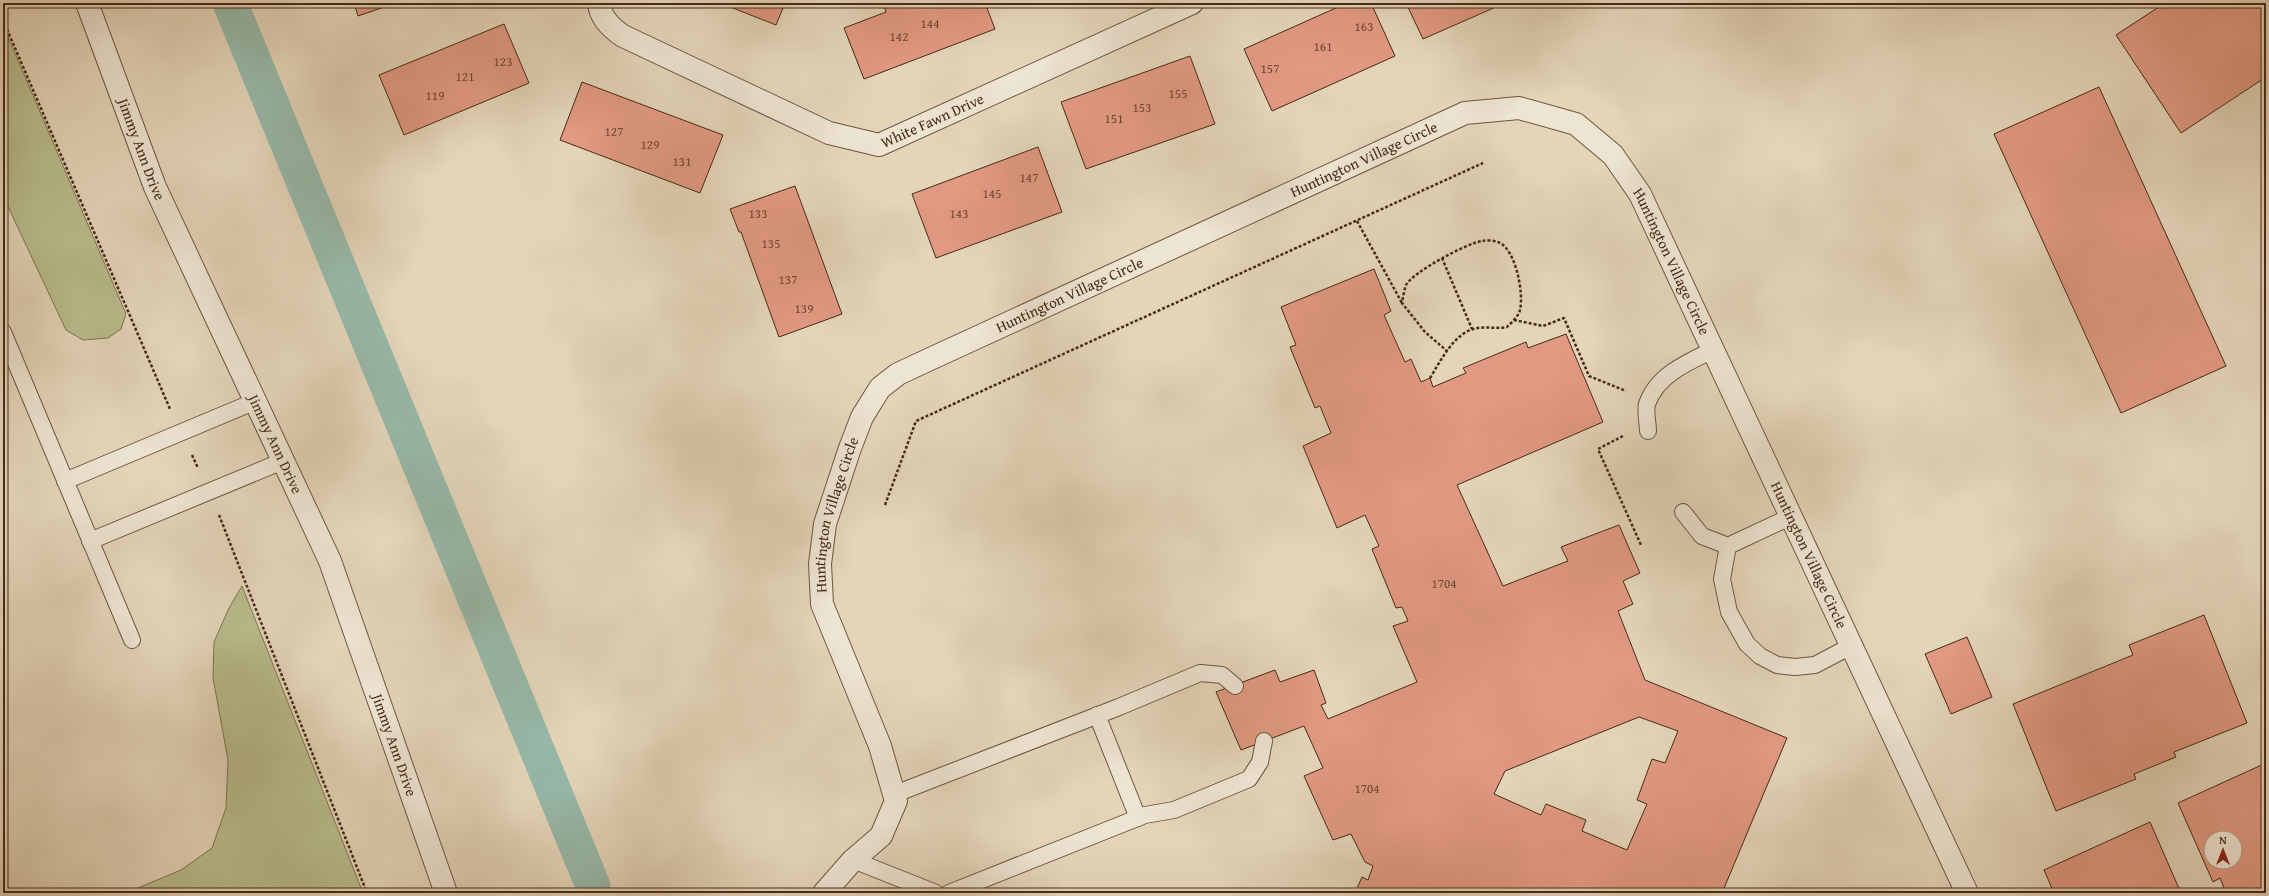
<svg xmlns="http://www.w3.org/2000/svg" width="2269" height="896" font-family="'Gentium Book Plus',serif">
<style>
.green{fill:#b8bc8c;stroke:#807352}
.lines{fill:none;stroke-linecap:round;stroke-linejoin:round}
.canal{stroke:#97b9a9;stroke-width:35}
.building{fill:#e19981;stroke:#472a17;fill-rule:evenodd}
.service-casing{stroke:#6e5540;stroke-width:18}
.minor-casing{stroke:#6e5540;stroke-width:24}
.path{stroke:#472a17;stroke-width:2.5;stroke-dasharray:3 2;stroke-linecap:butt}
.service{stroke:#ede4d2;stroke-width:16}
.minor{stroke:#ede4d2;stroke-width:22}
.labels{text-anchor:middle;stroke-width:4;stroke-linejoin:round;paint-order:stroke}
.number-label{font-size:13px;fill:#6e4632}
.street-label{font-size:15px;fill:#472a17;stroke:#ede4d2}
</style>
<rect width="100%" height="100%" fill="#e4d5b9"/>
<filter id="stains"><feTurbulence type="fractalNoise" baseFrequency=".005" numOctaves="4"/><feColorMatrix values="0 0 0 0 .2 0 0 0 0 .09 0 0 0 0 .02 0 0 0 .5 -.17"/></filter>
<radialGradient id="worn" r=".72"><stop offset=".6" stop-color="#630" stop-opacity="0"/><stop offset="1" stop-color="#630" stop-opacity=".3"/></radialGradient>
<!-- green -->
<g class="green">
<path d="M3 25 126 314 121 329 108 338 83 340 66 330 3 196Z"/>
<path d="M242 586 363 893H126L181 870 212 848 226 808 228 760 213 678 214 642 229 608Z"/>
</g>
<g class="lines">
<!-- canal -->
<path class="canal" d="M230 3 593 886"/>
</g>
<!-- building -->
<g class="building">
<path d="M354 3H396L358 16Z"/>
<path d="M720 3H785L776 25Z"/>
<path d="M883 3H985L995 29 864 79 844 28 886 12Z"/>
<path d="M1347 3H1371L1395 56 1272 111 1244 49Z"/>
<path d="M1406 3H1505L1423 39Z"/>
<path d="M1773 3H1786L1775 8Z"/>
<path d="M2165 3H2266V77L2181 133 2116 35Z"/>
<path d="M504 24 529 83 404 135 379 75Z"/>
<path d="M1190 56 1215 124 1086 169 1061 102Z"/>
<path d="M582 82 723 135 700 193 560 140Z"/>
<path d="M2099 87 2226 366 2121 413 1994 134Z"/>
<path d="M1038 147 1062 212 936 258 912 194Z"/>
<path d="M795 186 842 314 779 337 741 232H739L730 209Z"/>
<path d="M1374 269 1391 311 1384 315 1405 362 1411 359 1421 382 1430 378 1433 387 1466 373 1463 368 1526 342 1528 348 1566 334 1603 422 1457 485 1503 586 1568 561 1561 547 1619 525 1640 573 1623 581 1633 604 1618 611 1645 680 1787 738 1722 893H1355L1362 877 1368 880 1373 866 1365 862 1351 834 1333 840 1304 776 1323 768 1304 726 1241 750 1216 692 1275 670 1280 682 1314 670 1326 703 1321 705 1328 719 1417 682 1393 626 1408 621 1402 607 1396 608 1372 549 1379 546 1365 515 1337 528 1303 446 1331 433 1320 406 1315 408 1290 347 1296 345 1281 307ZM1639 717 1678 731 1665 763 1652 759 1637 800 1647 804 1627 850 1582 831 1586 820 1546 804 1541 815 1494 794 1505 771Z"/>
<path d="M2204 615 2247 723 2174 752 2176 757 2134 774 2136 779 2056 811 2013 704 2133 655 2129 645Z"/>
<path d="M1967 637 1992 697 1951 714 1925 654Z"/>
<path d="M2266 763V893H2226L2220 878 2213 882 2178 803ZM2211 838H2235V862H2211Z"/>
<path d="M2150 822 2181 893H2054L2044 870Z"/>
</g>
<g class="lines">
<!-- service casing -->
<g class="service-casing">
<g id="service">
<path d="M3 332 132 640"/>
<path d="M1648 431C1648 424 1645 411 1647 404 1657 375 1688 362 1713 350"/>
<path d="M65 481 256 401"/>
<path d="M1683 512 1702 536 1728 546"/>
<path d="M1790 517 1728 546 1722 579 1729 612 1747 644 1760 656 1777 665 1795 667 1815 665 1851 646"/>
<path d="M90 541 283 461"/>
<path d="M1097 715 1138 818"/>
<path d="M895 794 1119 707 1200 673 1222 675 1235 686"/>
<path d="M853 860 936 893"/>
<path d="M949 893 1145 815 1174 810 1249 779 1260 762 1264 741"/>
</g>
</g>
<!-- minor casing -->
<g class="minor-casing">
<g id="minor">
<path id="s1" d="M87 3 155 187 330 561 446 893"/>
<path id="s2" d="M599 3C600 18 611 28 623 36L829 133 879 145 1192 3"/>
<path id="s3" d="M824 893 853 860 881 836 896 801 880 746 822 604 820 564 825 524 850 448 862 417 880 388 898 374 928 360 1465 113 1519 108 1576 124 1613 155 1640 194 1967 893"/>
</g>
</g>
<!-- path -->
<g class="path">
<path d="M3 20 170 409"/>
<path d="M1357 221 1402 303"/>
<path d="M1442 258 1472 329"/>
<path d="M1514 320 1543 326 1564 318 1589 376 1626 391"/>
<path d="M1430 378C1440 362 1453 335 1473 329 1484 326 1496 329 1507 327 1512 322 1518 317 1520 310 1524 294 1516 251 1500 243 1495 240 1487 240 1482 241 1467 243 1413 272 1406 285 1404 291 1403 297 1402 303L1425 332 1447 351"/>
<path d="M1623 436 1598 449 1641 545"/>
<path d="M192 455 198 468"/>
<path d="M885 505 916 421 1483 163"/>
<path d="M219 515 367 893"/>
</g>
<!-- service -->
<use href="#service" class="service"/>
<!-- minor -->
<use href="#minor" class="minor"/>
</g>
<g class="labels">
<!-- number labels -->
<g class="number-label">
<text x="930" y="28">144</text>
<text x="1364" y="31">163</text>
<text x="899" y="41">142</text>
<text x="1323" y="51">161</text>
<text x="503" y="66">123</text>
<text x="1270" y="73">157</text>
<text x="465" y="81">121</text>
<text x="1178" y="98">155</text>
<text x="435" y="100">119</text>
<text x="1142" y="112">153</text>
<text x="1114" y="123">151</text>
<text x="614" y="136">127</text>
<text x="650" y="149">129</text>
<text x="682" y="166">131</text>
<text x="1029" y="182">147</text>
<text x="992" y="198">145</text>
<text x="758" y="218">133</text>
<text x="959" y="218">143</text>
<text x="771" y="248">135</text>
<text x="788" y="284">137</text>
<text x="804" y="313">139</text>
<text x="1444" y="588">1704</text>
<text x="1367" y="793">1704</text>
</g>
<!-- street labels -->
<g class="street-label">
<text dy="5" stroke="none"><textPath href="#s2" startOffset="380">White Fawn Drive</textPath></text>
<text dy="5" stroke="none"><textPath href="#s1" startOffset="156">Jimmy Ann Drive</textPath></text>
<text dy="5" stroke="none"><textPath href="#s3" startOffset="1093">Huntington Village Circle</textPath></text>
<text dy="5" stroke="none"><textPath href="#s3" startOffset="1488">Huntington Village Circle</textPath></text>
<text dy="5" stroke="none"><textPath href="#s3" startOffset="769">Huntington Village Circle</textPath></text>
<text dy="5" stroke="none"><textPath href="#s1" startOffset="480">Jimmy Ann Drive</textPath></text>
<text dy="5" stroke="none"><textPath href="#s3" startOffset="421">Huntington Village Circle</textPath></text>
<text dy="5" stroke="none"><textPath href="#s3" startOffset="1812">Huntington Village Circle</textPath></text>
<text dy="5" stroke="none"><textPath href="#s1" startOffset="804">Jimmy Ann Drive</textPath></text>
</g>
</g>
<!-- margin -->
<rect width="2269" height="896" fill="none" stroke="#e4d5b9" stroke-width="16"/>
<rect x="4" y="4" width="2261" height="888" fill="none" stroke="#472a17" stroke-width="2"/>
<rect x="8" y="8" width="2253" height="880" fill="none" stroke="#472a17"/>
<!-- north arrow -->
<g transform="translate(2223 850)"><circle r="19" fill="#ede4d2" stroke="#ab9a87"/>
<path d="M0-3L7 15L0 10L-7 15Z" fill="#8f2418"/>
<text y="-6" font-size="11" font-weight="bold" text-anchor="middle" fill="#472a17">N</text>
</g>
<rect width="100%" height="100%" filter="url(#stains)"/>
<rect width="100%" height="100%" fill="url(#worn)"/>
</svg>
